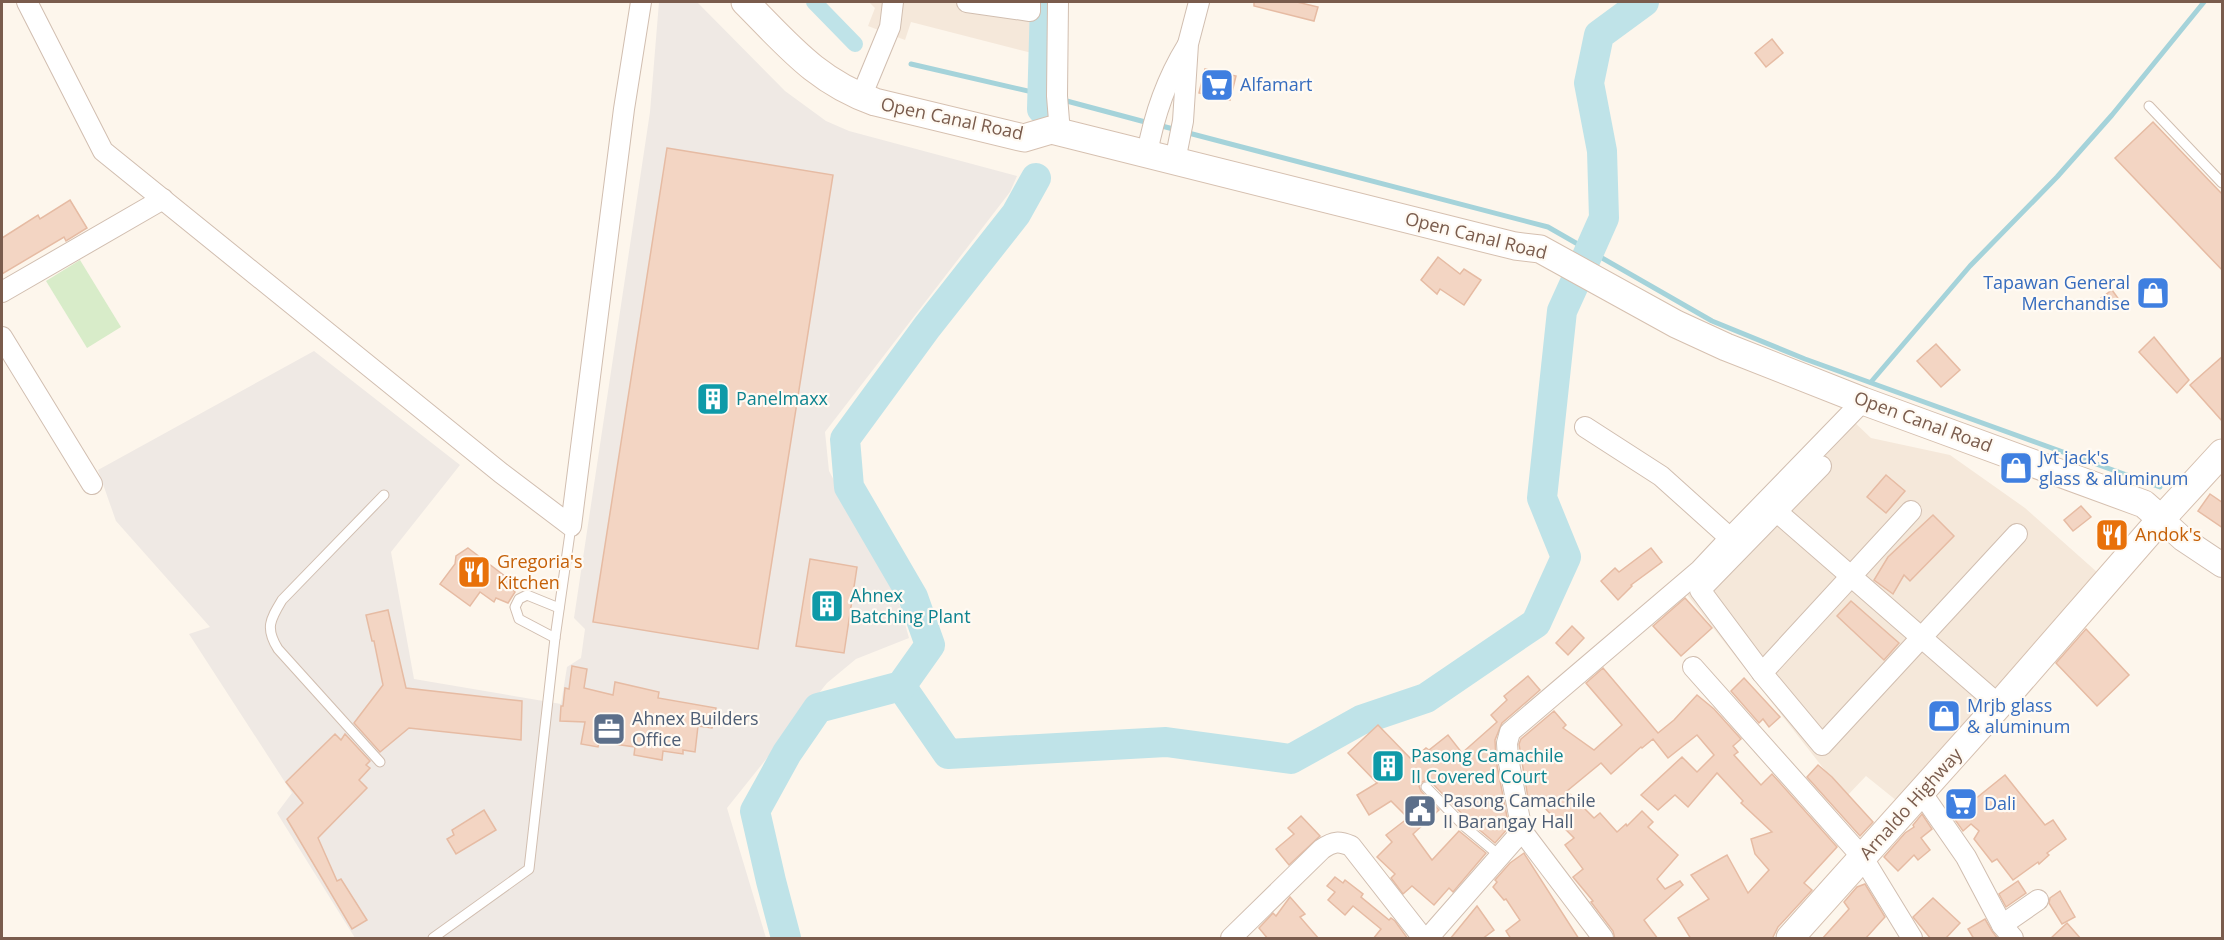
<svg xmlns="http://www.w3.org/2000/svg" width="2224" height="940" font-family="'Open Sans',sans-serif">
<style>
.residential{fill:#f5e8da}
.industrial{fill:#efe9e4}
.green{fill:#d8ecc9}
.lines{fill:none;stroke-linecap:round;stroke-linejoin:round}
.stream{stroke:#a5d3da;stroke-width:5}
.canal{stroke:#bfe3e8;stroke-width:16}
.river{stroke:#bfe3e8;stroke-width:30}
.building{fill:#f3d5c3;stroke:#e6bba3;stroke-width:1.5}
.service-casing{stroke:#d1beb0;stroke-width:11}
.minor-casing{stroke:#d1beb0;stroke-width:22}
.tertiary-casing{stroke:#d1beb0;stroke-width:26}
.secondary-casing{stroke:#d6c0b0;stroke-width:29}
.service{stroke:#fff;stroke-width:9}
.minor{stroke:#fff;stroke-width:20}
.tertiary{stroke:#fff;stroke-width:24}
.secondary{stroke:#fff;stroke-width:27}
.labels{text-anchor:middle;stroke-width:4.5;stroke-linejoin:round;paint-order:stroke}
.shop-label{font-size:18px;fill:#366cbe;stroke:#fffaf3;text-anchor:start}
.street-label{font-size:18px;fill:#7a5c4d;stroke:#fffaf3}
.culture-label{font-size:18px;fill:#0d838f;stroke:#fffaf3;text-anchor:start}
.food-label{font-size:18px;fill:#c56008;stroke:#fffaf3;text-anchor:start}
.service-label{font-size:18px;fill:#4e5e75;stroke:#fffaf3;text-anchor:start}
</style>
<rect width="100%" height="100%" fill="#fdf6ec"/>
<!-- residential -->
<g class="residential">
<path d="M869 2H1038L1036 54 911 22 905 40 868 26 875 8Z"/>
<path d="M1850 418 1871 438 1950 455 2025 508 2097 572 1897 801 1866 776 1846 797 1685 592Z"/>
</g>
<!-- industrial -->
<path class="industrial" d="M659 2H697L785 91 826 121 849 131 1017 176 1010 192 825 432 829 471 899 603 909 638 856 659 827 683 727 808 766 938H355L277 813 292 793 189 634 210 627 116 521 98 470 314 351 460 465 391 552 414 679 561 704 567 667 581 658 585 629 574 618 650 112Z"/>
<!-- green -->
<path class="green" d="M80 260 121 327 87 348 46 281Z"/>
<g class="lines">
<!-- stream -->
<g class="stream">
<path d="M911 64 1054 97"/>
<path d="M1063 100 1149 123"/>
<path d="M1158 125 1548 227 1712 321 1805 359 2160 487"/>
<path d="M1871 382 1970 266 2057 177 2112 115 2204 2"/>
</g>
<!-- canal -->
<path class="canal" d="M814 2 855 44"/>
<!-- river -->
<g class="river">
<path d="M1042 109 1045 2"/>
<path d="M1584 263 1604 218 1602 151 1589 83 1599 35 1644 2"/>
<path d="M901 686 948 754 1166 742 1291 759 1361 720 1426 698 1536 623 1566 557 1542 498 1562 311 1577 278"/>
<path d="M786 938 771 881 755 811 787 753 818 708 901 686 930 645 913 597 849 487 845 439 927 327 1016 214 1036 178"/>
</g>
</g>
<!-- building -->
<g class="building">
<path d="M1254 2H1297L1318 7 1314 21 1254 6Z"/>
<path d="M1772 39 1783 53 1766 67 1755 53Z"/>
<path d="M1205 69 1236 76 1230 100 1199 93Z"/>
<path d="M2153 122 2223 195V271L2115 158Z"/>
<path d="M667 148 833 175 758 649 593 622Z"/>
<path d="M70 200 87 228 66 241 64 237 2 274V238L38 215 40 219Z"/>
<path d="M1438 257 1460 274 1464 269 1481 280 1464 305 1440 289 1437 294 1421 280Z"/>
<path d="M2112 290 2120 301 2109 309 2101 298Z"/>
<path d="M2154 337 2189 380 2177 393 2139 352Z"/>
<path d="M1936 344 1960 370 1941 387 1917 361Z"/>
<path d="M2223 356V422L2190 385Z"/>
<path d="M1886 475 1905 491 1886 513 1867 497Z"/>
<path d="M2210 494 2223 503V528L2198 511Z"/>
<path d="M2081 506 2091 517 2073 531 2064 520Z"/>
<path d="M1933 515 1954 536 1910 581 1904 575 1893 594 1874 580 1888 557Z"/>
<path d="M468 548 510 580 508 584 515 592 508 603 496 598 494 602 480 592 470 606 440 584 455 564 456 556Z"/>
<path d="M1651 548 1662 562 1631 585 1632 586 1618 600 1601 581 1615 568 1619 572Z"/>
<path d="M810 559 857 567 844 653 796 646Z"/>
<path d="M1685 598 1712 628 1681 656 1653 626Z"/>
<path d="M1851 601 1899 643 1884 660 1837 616Z"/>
<path d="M388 610 406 688 522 701 521 740 409 728 380 752 354 723 383 685 374 641H372L366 615Z"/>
<path d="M1572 626 1584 638 1568 655 1556 643Z"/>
<path d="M2086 629 2129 675 2097 706 2056 663Z"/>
<path d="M572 666 587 669 584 688 613 695 615 682 659 692 658 698 716 708 712 728 698 726 695 752 683 750V754L663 751 662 760 634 755 635 747 599 742 598 747 581 744 585 722 560 721 561 706H563L565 688 569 689Z"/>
<path d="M1603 668 1658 733 1674 720 1697 695 1714 709 1741 739 1733 746 1738 752 1734 755 1761 785 1772 774 1837 847 1804 883 1812 890 1778 927 1772 939H1691L1678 918 1709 899 1691 875 1727 855 1748 893 1769 870 1755 854 1751 839 1772 832 1741 803 1743 801 1717 773 1688 807 1675 795 1658 810 1641 795 1682 757 1697 772 1714 755 1697 735 1668 758 1653 739 1642 748 1641 747 1611 774 1601 763 1567 791 1594 818 1600 813 1617 832 1626 824 1627 826 1642 811 1653 822 1648 827 1678 855 1657 879 1665 889 1680 881 1683 885 1644 920 1658 939H1615L1613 931 1591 902 1593 901 1573 877 1583 869 1565 845 1574 838 1535 798 1529 804 1519 744 1521 739 1554 711 1566 725 1563 728 1594 750 1622 725 1586 683Z"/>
<path d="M1528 676 1540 690 1502 723 1495 740 1496 760 1509 827 1495 843 1469 821 1431 782 1427 780 1422 782 1419 786 1421 791 1439 810 1413 834 1432 860 1459 831 1486 853 1453 892 1449 888 1434 905 1412 886 1403 894 1391 878 1395 874 1377 857 1392 842 1386 835 1408 818 1391 801 1369 815 1357 795 1377 783 1348 753 1378 725 1412 760 1426 748 1429 750 1448 735 1462 753 1497 722 1491 715 1507 700 1504 696Z"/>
<path d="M1744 678 1780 717 1769 727 1763 719 1759 723 1731 691Z"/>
<path d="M335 734 341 740 345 734 370 761 366 765 370 768 359 780 367 788 318 838 337 881 341 879 367 920 352 929 287 819 303 803 286 782Z"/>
<path d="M1818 765 1832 777 1873 822 1860 836 1807 777Z"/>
<path d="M2005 775 2045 825 2053 820 2066 839 2047 853 2049 855 2039 864 2038 862 2013 880 1997 859 1992 862 1974 839 1979 831 1971 824 1963 831 1953 817Z"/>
<path d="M484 810 496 830 456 854 447 839 454 835 452 830Z"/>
<path d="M1922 814 1932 829 1921 838 1930 850 1918 860 1914 855 1898 871 1884 857 1905 833 1914 827 1913 825Z"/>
<path d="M1301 816 1320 836 1289 865 1276 849 1294 834 1288 828Z"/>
<path d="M1524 853 1525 855 1579 939H1511L1506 931 1520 920 1506 899 1504 900 1493 887 1497 882 1495 880 1510 863Z"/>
<path d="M1335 877 1343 883 1345 880 1363 894 1361 897 1389 920 1391 918 1395 921 1408 939H1373L1381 929 1353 906 1345 915 1328 900 1335 892 1327 886Z"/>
<path d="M2018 881 2026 893 2006 907 1999 894Z"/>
<path d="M1865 884 1885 917 1865 939H1822L1849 909 1844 902 1857 887Z"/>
<path d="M2060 891 2075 917 2062 924 2049 903 2050 898Z"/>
<path d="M1290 897 1305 914 1300 917 1319 939H1268L1259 928 1273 913 1276 916Z"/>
<path d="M1933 898 1960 923 1945 939H1931L1913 917Z"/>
<path d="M1477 906 1494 930 1482 939H1450Z"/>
<path d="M1985 919 1992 931 1998 939H1974L1968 929Z"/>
<path d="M2067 923 2081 939H2050Z"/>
</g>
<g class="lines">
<!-- service casing -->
<g class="service-casing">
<g id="service">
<path d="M2149 106 2222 183"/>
<path d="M555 638 519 619 515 607 519 599 527 595 559 608"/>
<path d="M380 762 278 649C265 628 270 620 282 600L384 495"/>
<path d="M1426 787 1464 826 1500 856"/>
<path d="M433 938 529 869 555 638 571 526"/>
</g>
</g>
<!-- minor casing -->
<g class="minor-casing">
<g id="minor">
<path d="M27 2 103 151 501 473 571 526 624 109 641 2"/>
<path d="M967 2 1030 11V2"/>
<path d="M1058 2 1057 96 1060 133"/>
<path d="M861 97 890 27 893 2"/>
<path d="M1147 154C1154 115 1166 80 1187 46"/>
<path d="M1175 161 1183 121 1188 44 1199 2"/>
<path d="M2 292 163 199"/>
<path d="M2 337 92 484"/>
<path d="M1585 427 1661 476 1730 538 1700 570 1510 732 1507 743 1508 758 1522 831 1603 938"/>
<path d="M1821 466 1700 590 1762 673 1822 745 2017 534"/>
<path d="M1776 511 1999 705"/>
<path d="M1730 538 1863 401"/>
<path d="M1693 667 1863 858 1912 938"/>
<path d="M1762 673 1911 511"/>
<path d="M1921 792 1966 857 2002 925 2013 938"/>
<path d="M2002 925 2038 900"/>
<path d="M1231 938 1322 849C1334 841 1339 841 1351 846L1423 938"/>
<path d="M1428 938 1522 831"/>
</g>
</g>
<!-- tertiary casing -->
<g class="tertiary-casing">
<path id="tertiary" d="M2161 519 2183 539 2222 565"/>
</g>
<!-- secondary casing -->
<g class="secondary-casing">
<g id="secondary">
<path d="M745 2C788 45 816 81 875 102L1024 138 1051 130 1515 246 1540 249 1676 324 1726 347 1863 401 2144 504 2161 519"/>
<path d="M1790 938 1999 705 2154 527 2222 453"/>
</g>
</g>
<!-- service -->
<use href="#service" class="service"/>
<!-- minor -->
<use href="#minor" class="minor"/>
<!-- tertiary -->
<use href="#tertiary" class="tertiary"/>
<!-- secondary -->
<use href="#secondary" class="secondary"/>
</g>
<!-- icons -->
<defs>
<g id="supermarket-square" transform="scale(1.725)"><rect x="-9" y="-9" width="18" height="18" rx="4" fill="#3f7fe0" stroke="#fffaf3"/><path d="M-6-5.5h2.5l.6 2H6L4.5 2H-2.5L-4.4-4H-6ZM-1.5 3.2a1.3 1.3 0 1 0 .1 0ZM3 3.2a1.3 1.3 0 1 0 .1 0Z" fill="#fff"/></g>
<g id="shop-square" transform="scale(1.725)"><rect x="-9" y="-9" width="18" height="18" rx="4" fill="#3f7fe0" stroke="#fffaf3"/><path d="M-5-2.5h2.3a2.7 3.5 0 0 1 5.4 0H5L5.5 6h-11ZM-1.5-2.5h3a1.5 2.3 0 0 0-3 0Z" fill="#fff"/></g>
<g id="building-square" transform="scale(1.725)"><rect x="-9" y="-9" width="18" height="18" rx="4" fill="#0f9aa8" stroke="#fffaf3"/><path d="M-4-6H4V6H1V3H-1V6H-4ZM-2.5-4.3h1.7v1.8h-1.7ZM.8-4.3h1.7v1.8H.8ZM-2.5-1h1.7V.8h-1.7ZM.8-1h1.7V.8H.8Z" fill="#fff"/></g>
<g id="restaurant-square" transform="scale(1.725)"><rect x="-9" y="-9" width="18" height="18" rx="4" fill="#e8710a" stroke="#fffaf3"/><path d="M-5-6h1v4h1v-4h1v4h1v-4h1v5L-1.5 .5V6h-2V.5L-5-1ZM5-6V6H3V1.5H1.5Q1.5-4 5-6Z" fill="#fff"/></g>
<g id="office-square" transform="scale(1.725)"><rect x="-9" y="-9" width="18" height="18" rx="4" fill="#5c6f8a" stroke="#fffaf3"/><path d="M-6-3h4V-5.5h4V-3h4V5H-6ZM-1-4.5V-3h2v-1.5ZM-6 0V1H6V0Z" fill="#fff"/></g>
<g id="civic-square" transform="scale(1.725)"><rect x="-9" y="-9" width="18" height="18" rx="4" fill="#5c6f8a" stroke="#fffaf3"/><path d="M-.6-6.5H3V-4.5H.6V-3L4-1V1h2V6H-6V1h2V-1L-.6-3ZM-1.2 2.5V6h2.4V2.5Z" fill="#fff"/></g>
</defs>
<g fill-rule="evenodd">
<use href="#supermarket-square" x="1217" y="85"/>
<use href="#shop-square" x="2153" y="293"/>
<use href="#building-square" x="713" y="399"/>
<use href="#shop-square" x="2016" y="468"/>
<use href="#restaurant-square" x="2112" y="535"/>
<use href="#restaurant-square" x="474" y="572"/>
<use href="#building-square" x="827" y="606"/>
<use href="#shop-square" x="1944" y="716"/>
<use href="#office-square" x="609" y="729"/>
<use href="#building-square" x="1388" y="766"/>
<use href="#supermarket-square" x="1961" y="804"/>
<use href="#civic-square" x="1420" y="811"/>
</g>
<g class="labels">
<!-- shop labels -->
<g class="shop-label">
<text x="1240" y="91">Alfamart</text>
<text x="2130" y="289" text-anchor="end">Tapawan General<tspan x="2130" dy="21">Merchandise</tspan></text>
<text x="2039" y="464">Jvt jack's<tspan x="2039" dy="21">glass &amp; aluminum</tspan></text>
<text x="1967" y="712">Mrjb glass<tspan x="1967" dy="21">&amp; aluminum</tspan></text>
<text x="1984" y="810">Dali</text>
</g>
<!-- street labels -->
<g class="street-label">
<text transform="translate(952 119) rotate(12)" y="6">Open Canal Road</text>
<text transform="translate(1476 236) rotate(14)" y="6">Open Canal Road</text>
<text transform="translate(1923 422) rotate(20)" y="6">Open Canal Road</text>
<text transform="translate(1911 804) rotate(-48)" y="6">Arnaldo Highway</text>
</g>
<!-- culture labels -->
<g class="culture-label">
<text x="736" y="405">Panelmaxx</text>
<text x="850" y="602">Ahnex<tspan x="850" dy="21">Batching Plant</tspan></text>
<text x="1411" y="762">Pasong Camachile<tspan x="1411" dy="21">II Covered Court</tspan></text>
</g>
<!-- food labels -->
<g class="food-label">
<text x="2135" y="541">Andok's</text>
<text x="497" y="568">Gregoria's<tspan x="497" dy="21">Kitchen</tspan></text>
</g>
<!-- service labels -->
<g class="service-label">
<text x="632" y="725">Ahnex Builders<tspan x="632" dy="21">Office</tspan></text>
<text x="1443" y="807">Pasong Camachile<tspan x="1443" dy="21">II Barangay Hall</tspan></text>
</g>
</g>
<!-- border -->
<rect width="2224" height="940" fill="none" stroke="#7a5c4d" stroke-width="6"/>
</svg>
